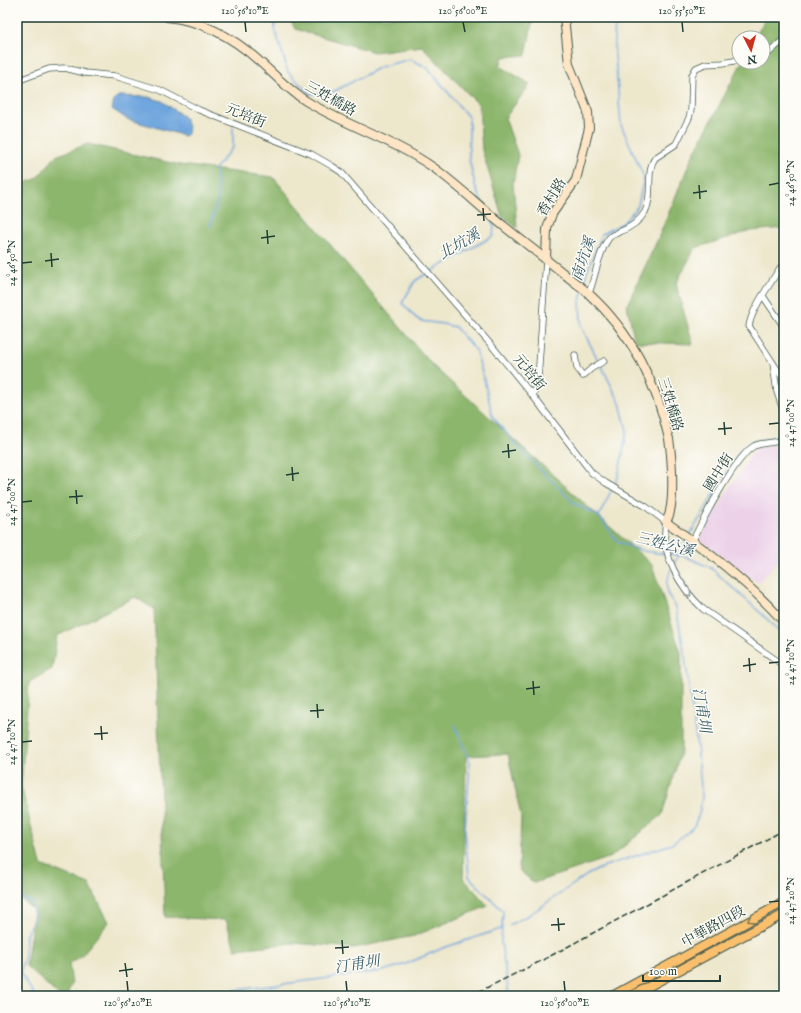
<svg xmlns="http://www.w3.org/2000/svg" width="801" height="1013" font-family="'IM FELL English','Noto Serif TC',serif">
<style>
.built{fill:#ecd1e9}
.forest{fill:#8db66d;stroke:#567a50}
.water{fill:#70a6de;stroke:#487289}
.lines{fill:none;stroke-linecap:round;stroke-linejoin:round}
.stream{stroke:#70a6de;stroke-width:1.5}
.street-casing{stroke:#3e564b;stroke-width:7}
.secondary-casing{stroke:#3e564b;stroke-width:10}
.primary-casing{stroke:#3e564b;stroke-width:10}
.street{stroke:#fff;stroke-width:5.5}
.secondary{stroke:#fde5c5;stroke-width:8}
.primary{stroke:#f9bf6d;stroke-width:8}
.rail{stroke:#1f3d34;stroke-width:1.5;stroke-dasharray:6 3;stroke-linecap:butt}
.oneway{stroke:#8f9e9a}
.oneway2{stroke:#81784e}
.ticks{fill:none;stroke:#1f3d34;stroke-width:1.5}
.labels{text-anchor:middle;stroke-width:3;stroke-linejoin:round;paint-order:stroke}
.street-label{font-size:14px;fill:#1f3d34;stroke:#fdfcf7}
.water-label{font-size:15px;font-style:italic;fill:#375c67;stroke:#fdfcf7}
.neatline{fill:none;stroke:#1f3d34;stroke-width:1.5}
.ticks-label{font-size:10px;text-anchor:middle;fill:#1f3d34}
</style>
<rect width="100%" height="100%" fill="#fdfcf7"/>
<filter id="ink" filterUnits="userSpaceOnUse"><feTurbulence type="fractalNoise" baseFrequency=".025" numOctaves="2"/><feDisplacementMap in="SourceGraphic" scale="8" xChannelSelector="R" yChannelSelector="G"/><feConvolveMatrix kernelMatrix="1 2 1 2 8 2 1 2 1" color-interpolation-filters="sRGB"/></filter>
<filter id="wash" filterUnits="userSpaceOnUse"><feTurbulence type="fractalNoise" baseFrequency=".012" numOctaves="4" result="noise"/><feDisplacementMap in="SourceGraphic" scale="16" xChannelSelector="R" yChannelSelector="G"/><feGaussianBlur stdDeviation="0.9" result="paint"/><feColorMatrix in="noise" values="0 0 0 0 0 0 0 0 0 0 0 0 0 0 0 0 0 1.4 0 .05"/><feComposite in="paint" operator="in"/></filter>
<g filter="url(#wash)">
<rect width="100%" height="100%" fill="#ede7cc"/>
<!-- built -->
<path class="built" d="M784 443V568L777 562 758 583 700 540 730 487 756 448Z"/>
<!-- forest -->
<g class="forest">
<path d="M289 17H530L532 24 526 55 503 57 500 66 530 84 505 118 518 155 513 183 517 228 502 216 482 150 479 105 422 46 374 52 295 29Z"/>
<path d="M766 17H784V228L750 231 695 248 676 284 693 344 635 342 627 305 657 241 692 157 742 62H763V38H755Z"/>
<path d="M88 144 180 165 273 177 433 366 652 565 681 653V751L662 815 611 857 534 883 519 870 521 817 508 754 466 756 463 878 488 906 414 936 354 948 294 943 235 949 226 920 165 917 154 609 135 597 57 636 52 669 29 682 21 786 41 865 89 884 109 922 81 956 69 964 72 984 66 996H59L26 966 34 911 17 895V186L36 179 56 156Z"/>
</g>
<!-- water -->
<path class="water" d="M118 96 148 97 162 101 184 117 189 129 185 136 127 119 112 109 114 100Z"/>
<g class="lines">
<!-- stream -->
<g class="stream">
<path d="M274 17 275 29 288 72 310 94 333 92 380 67 410 59 428 68 469 118V159L476 189 483 204"/>
<path d="M210 227 218 199 215 169 233 147V128"/>
<path d="M430 272 493 236 494 226 491 220"/>
<path d="M426 274 415 281 402 303 416 318 421 321 443 324 455 327 476 351 483 376 493 417 518 447 575 504 599 516 618 542 643 551 666 554"/>
<path d="M584 286 587 272 602 234 623 223 638 206 644 177 621 125 614 44 615 17"/>
<path d="M582 292 580 302 581 326 599 362"/>
<path d="M601 365 620 403 627 431 618 477 614 486"/>
<path d="M724 478 741 450 751 442 782 436"/>
<path d="M599 516 612 489"/>
<path d="M689 536 716 491"/>
<path d="M670 554 684 556 711 568 765 617 784 637"/>
<path d="M674 564 687 541"/>
<path d="M455 725 470 762 465 830 469 877 503 911 501 942 509 996"/>
<path d="M17 896 32 903 34 917 26 935 25 956 20 972 35 996"/>
<path d="M509 925 529 915 587 875 605 866 672 844 688 832 694 826 699 814 702 798 698 754 685 657 676 607 667 593V582L671 569"/>
<path d="M211 996 214 993 383 971 406 964 443 948 501 929"/>
</g>
</g>
</g>
<g filter="url(#ink)">
<g class="lines">
<!-- street casing -->
<g class="street-casing">
<g id="street">
<path d="M763 55 770 52 784 39"/>
<path d="M17 81 49 69 65 68 85 73 115 76 160 90 199 110 311 154 332 166 341 172 492 346 533 396 592 473 606 483 645 506 666 522C660 555 680 587 703 609L779 662 784 668"/>
<path d="M784 274 780 268C771 283 752 308 749 326L784 380"/>
<path d="M589 293C595 278 599 250 609 238 611 235 616 234 619 232 630 228 639 222 645 212 654 195 645 172 655 158L676 144 689 118 691 110 692 75 696 68 705 64 723 63 739 60"/>
<path d="M763 296 784 327"/>
<path d="M575 355 577 368 583 376 592 368 604 361"/>
<path d="M773 363 777 392 784 413"/>
<path d="M533 396 538 380 546 260"/>
<path d="M692 542C702 521 736 456 754 446 763 442 775 443 784 440"/>
</g>
</g>
<!-- secondary casing -->
<g class="secondary-casing">
<g id="secondary">
<path d="M167 17C203 21 233 37 259 61 274 74 288 90 306 101 347 126 394 140 434 168 459 186 481 208 505 227 526 244 547 260 568 277 575 283 583 288 589 294 631 332 657 384 669 439 672 457 674 494 670 511 670 515 667 519 666 522 708 551 750 584 784 622"/>
<path d="M546 260 547 229 552 214 576 180 589 128 588 112 569 64 564 17"/>
</g>
</g>
<!-- primary casing -->
<g class="primary-casing">
<g id="primary">
<path d="M612 996 784 902"/>
<path d="M631 996 784 914"/>
</g>
</g>
<!-- street -->
<use href="#street" class="street"/>
<!-- secondary -->
<use href="#secondary" class="secondary"/>
<!-- primary -->
<use href="#primary" class="primary"/>
<!-- rail -->
<path class="rail" d="M470 996 541 961 784 830"/>
</g>
<!-- one-way arrows -->
<defs><path id="oneway-chevron" d="M-2-3.5L2.5 0L-2 3.5" fill="none" stroke-width="1.6" stroke-linecap="round" stroke-linejoin="round"/></defs>
<use class="oneway" href="#oneway-chevron" transform="translate(689 594) rotate(51)"/>
<use class="oneway2" href="#oneway-chevron" transform="translate(750 920) rotate(151)"/>
</g>
<!-- ticks -->
<path class="ticks" d="M245 22 246 32M463 22 465 32M682 22 683 32M699 185 700 199M769 185 779 183M693 193 707 191M483 208 484 221M477 215 491 214M267 230 268 244M261 238 275 236M51 253 52 267M45 261 59 259M22 263 32 262M724 422 725 435M769 424 779 423M718 429 732 428M508 444 509 458M502 452 516 450M292 467 293 481M286 475 299 473M76 490 77 504M69 497 83 496M22 502 32 501M749 658 750 672M769 663 779 662M743 666 756 664M533 681 534 695M526 689 540 687M317 704 318 718M310 711 324 710M101 726 102 740M94 734 108 733M22 742 32 741M769 902 779 901M558 918 559 931M551 925 565 924M342 940 343 954M335 948 349 947M125 963 127 977M119 971 133 969M127 981 128 991M346 981 347 991M564 981 565 991"/>
<g class="labels">
<!-- street labels -->
<g class="street-label">
<text transform="translate(331 98) rotate(29)" y="5">三姓橋路</text>
<text transform="translate(246 115) rotate(22)" y="5">元培街</text>
<text transform="translate(551 197) rotate(-59)" y="5">香村路</text>
<text transform="translate(530 372) rotate(51)" y="5">元培街</text>
<text transform="translate(671 404) rotate(73)" y="5">三姓橋路</text>
<text transform="translate(718 472) rotate(-58)" y="5">國中街</text>
<text transform="translate(713 926) rotate(-29)" y="5">中華路四段</text>
</g>
<!-- water labels -->
<g class="water-label">
<text transform="translate(459 244) rotate(-30)" y="5">北坑溪</text>
<text transform="translate(583 259) rotate(-71)" y="5">南坑溪</text>
<text transform="translate(665 544) rotate(14)" y="5">三姓公溪</text>
<text transform="translate(702 710) rotate(81)" y="5">汀甫圳</text>
<text transform="translate(357 964) rotate(-9)" y="5">汀甫圳</text>
</g>
</g>
<!-- margin -->
<rect width="801" height="1013" fill="none" stroke="#fdfcf7" stroke-width="44"/>
<!-- north arrow -->
<g transform="translate(751 50) rotate(174)"><circle r="19" fill="#fdfcf7" stroke="#a4b0a9"/>
<path d="M0-3L7 15L0 10L-7 15Z" fill="#c8321e"/>
<text y="-6" font-size="11" font-weight="bold" text-anchor="middle" fill="#1f3d34">N</text>
</g>
<!-- scale -->
<path d="M643 975v6h77v-6" fill="none" stroke="#1f3d34" stroke-width="2"/>
<text x="649" y="975" font-size="12" fill="#1f3d34" stroke="#fdfcf7" stroke-width="3" paint-order="stroke">100 m</text>
<rect x="22" y="22" width="757" height="969" class="neatline"/>
<g class="ticks-label">
<text x="245" y="14">120°56'10"E</text>
<text x="463" y="14">120°56'00"E</text>
<text x="682" y="14">120°55'50"E</text>
<text transform="translate(790 183) rotate(-90)" y="4">24°46'50"N</text>
<text transform="translate(11 263) rotate(-90)" y="4">24°46'50"N</text>
<text transform="translate(790 423) rotate(-90)" y="4">24°47'00"N</text>
<text transform="translate(11 502) rotate(-90)" y="4">24°47'00"N</text>
<text transform="translate(790 662) rotate(-90)" y="4">24°47'10"N</text>
<text transform="translate(11 742) rotate(-90)" y="4">24°47'10"N</text>
<text transform="translate(790 901) rotate(-90)" y="4">24°47'20"N</text>
<text x="128" y="1006">120°56'20"E</text>
<text x="347" y="1006">120°56'10"E</text>
<text x="565" y="1006">120°56'00"E</text>
</g>
</svg>
